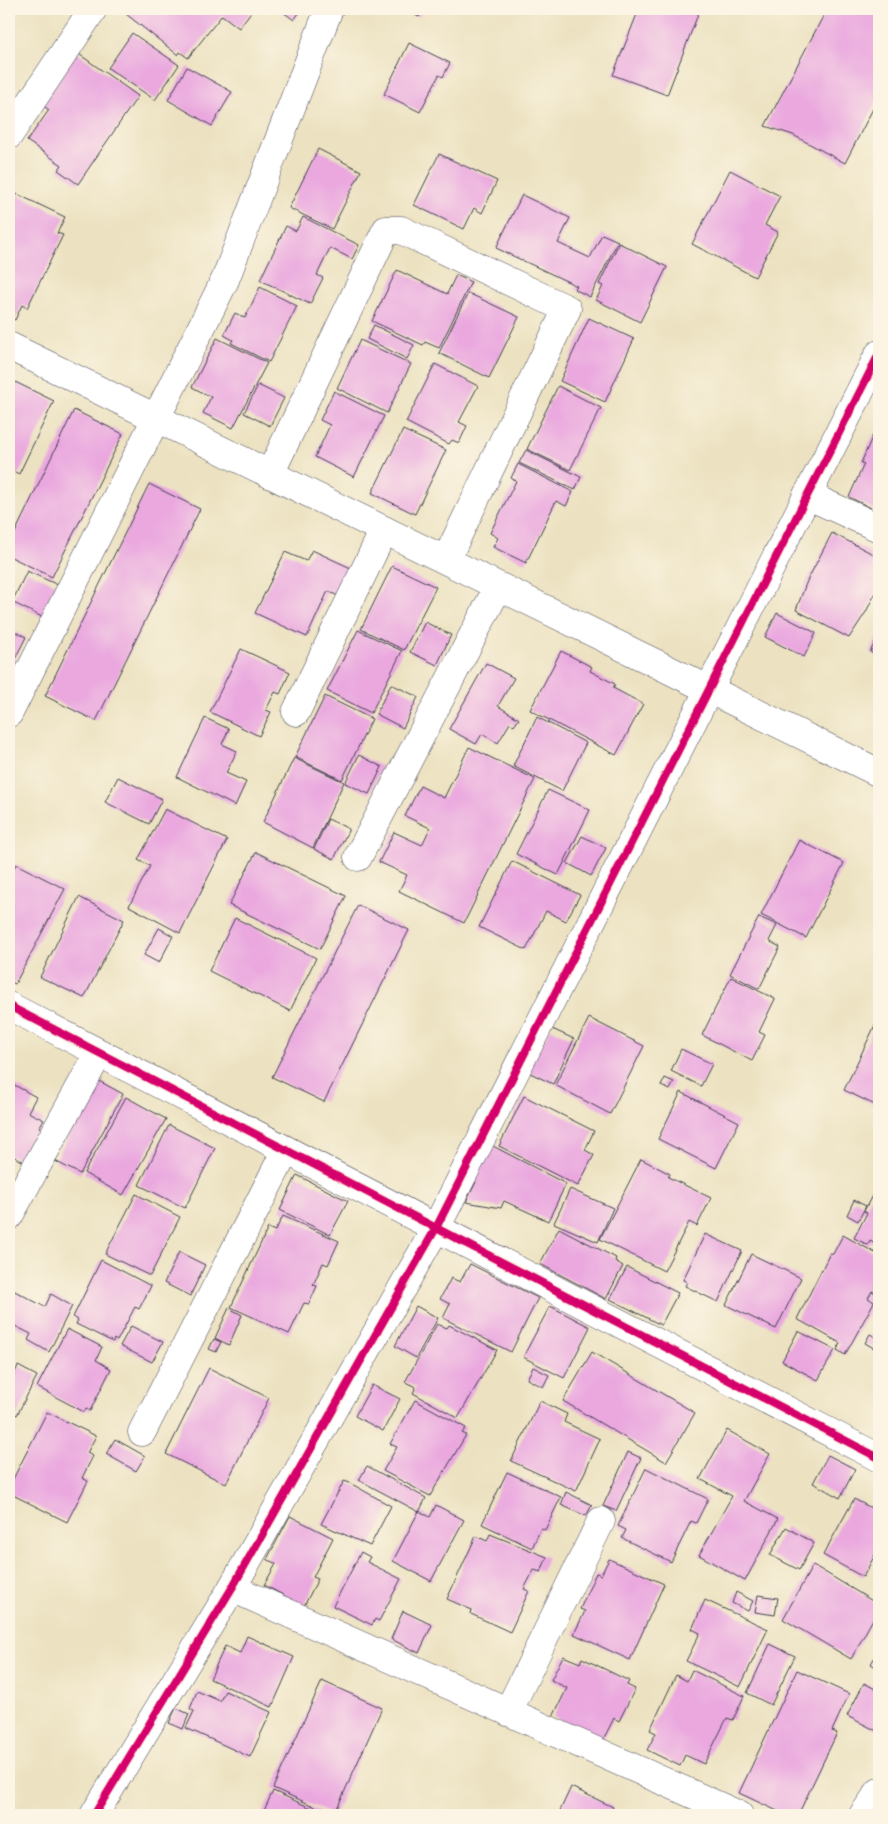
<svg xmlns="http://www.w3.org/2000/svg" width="888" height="1824" font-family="'Sorts Mill Goudy',serif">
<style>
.building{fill:#eaa8df}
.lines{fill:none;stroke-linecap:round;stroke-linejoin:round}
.minor-casing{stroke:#403f4f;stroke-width:29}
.tertiary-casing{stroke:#403f4f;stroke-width:29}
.minor{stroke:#fff;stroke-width:28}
.tertiary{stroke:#fff;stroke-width:28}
.cycleway-casing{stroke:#fcf5e5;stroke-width:11}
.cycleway{stroke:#d6006c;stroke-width:8}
</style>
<rect width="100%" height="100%" fill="#fcf5e5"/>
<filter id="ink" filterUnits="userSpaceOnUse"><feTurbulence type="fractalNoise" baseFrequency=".02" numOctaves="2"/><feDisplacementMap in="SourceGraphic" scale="10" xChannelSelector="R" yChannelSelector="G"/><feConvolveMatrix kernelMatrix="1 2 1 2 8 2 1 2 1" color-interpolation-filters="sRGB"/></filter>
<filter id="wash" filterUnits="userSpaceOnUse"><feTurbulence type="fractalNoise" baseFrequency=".0096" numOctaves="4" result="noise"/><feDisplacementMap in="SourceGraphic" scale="20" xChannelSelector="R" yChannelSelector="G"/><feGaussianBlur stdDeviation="1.12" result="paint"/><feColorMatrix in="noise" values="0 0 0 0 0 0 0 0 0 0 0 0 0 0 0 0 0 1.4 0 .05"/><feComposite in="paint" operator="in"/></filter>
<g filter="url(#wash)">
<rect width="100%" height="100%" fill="#ece2c1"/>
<g id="blocks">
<!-- building -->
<g class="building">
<path d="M130 9H253L239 28 222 15 188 58 180 52 178 55 126 14Z"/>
<path d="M279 9H302L294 20Z"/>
<path d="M403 9H423L419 17Z"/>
<path d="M639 9H700L667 95 613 75Z"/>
<path d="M827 9H879V97L845 163 793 135 765 126Z"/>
<path d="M132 33 179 65 155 100 108 68Z"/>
<path d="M409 43 450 63 443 77 439 75 420 112 384 94Z"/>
<path d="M76 52 138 96 78 184 58 170 62 165 27 141 49 110 41 104Z"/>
<path d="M187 67 232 92 212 126 168 100Z"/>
<path d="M318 149 361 171 332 229 289 208Z"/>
<path d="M439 154 497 181 482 213 474 208 464 229 414 205Z"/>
<path d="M730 170 780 196 765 225 778 232 755 277 692 244Z"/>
<path d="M17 194 65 217 57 233 63 235 27 308 22 305 15 320 9 317V210Z"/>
<path d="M522 195 570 218 558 243 590 258 602 234 618 241 590 297 574 289 577 286 496 248Z"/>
<path d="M303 217 359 245 352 259 330 248 317 275 323 278 310 304 260 280 286 226 296 231Z"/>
<path d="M619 243 667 267 640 322 596 300 603 286 599 284Z"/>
<path d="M397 270 447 294 456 275 471 282 439 348 425 342 423 345 372 321Z"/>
<path d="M260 287 297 306 269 362 231 343 233 340 224 335 235 313 245 318Z"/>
<path d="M468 293 519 317 489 378 439 353Z"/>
<path d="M589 318 634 339 605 402 560 381Z"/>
<path d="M374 325 414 345 407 359 367 339Z"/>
<path d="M217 338 267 363 233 428 203 413 211 397 192 387Z"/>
<path d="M360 340 411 364 387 413 337 388Z"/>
<path d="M435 364 478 386 459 422 467 426 459 443 452 440 449 444 406 422Z"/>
<path d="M9 379 54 401 19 474 9 469Z"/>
<path d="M258 385 284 398 270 426 244 413Z"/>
<path d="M558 386 601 408 570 470 527 449Z"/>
<path d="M334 391 384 416 354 477 315 457 330 425 320 420Z"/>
<path d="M74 410 123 434 52 577 9 556V535L13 537Z"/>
<path d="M403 430 446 450 415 514 372 493Z"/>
<path d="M873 435 879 438V512L849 497 864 464 861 463Z"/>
<path d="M526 450 581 477 575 490 519 463Z"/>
<path d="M518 464 573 492 566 506 556 501 526 563 493 547 498 538 490 533 516 481 511 478Z"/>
<path d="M149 484 200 509 96 721 45 696Z"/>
<path d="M832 533 879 557V585L866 612 849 638 796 610 807 581Z"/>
<path d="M312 550 353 569 340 597 328 591 307 637 255 613 285 552 306 561Z"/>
<path d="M392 566 436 587 404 650 361 629Z"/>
<path d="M27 571 58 585 42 617 12 602Z"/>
<path d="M777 613 816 633 804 657 765 637Z"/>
<path d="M425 622 451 635 437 665 410 652Z"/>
<path d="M9 629 26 637 9 671Z"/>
<path d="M358 630 402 651 371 713 327 691Z"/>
<path d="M879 635V657L870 652Z"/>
<path d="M241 649 290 672 280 694 275 692 266 710 271 712 259 736 210 712Z"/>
<path d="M561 651 592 667 590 671 615 684 613 688 643 704 616 755 530 710Z"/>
<path d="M486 663 514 678 498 706 519 719 514 726 510 723 498 743 482 734 476 744 449 729Z"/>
<path d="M391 684 418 697 403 728 376 714Z"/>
<path d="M325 696 372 719 342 780 295 757Z"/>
<path d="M537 717 586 743 562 791 513 766Z"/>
<path d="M205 718 229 729 222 744 237 751 226 773 246 782 235 806 177 777Z"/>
<path d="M469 747 535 779 464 923 399 891 407 875 379 862 394 832 422 845 430 828 405 816 420 786 444 798Z"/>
<path d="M359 755 382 767 369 794 345 783Z"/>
<path d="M294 758 344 782 313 848 263 822Z"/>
<path d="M118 777 162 799 149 824 105 802Z"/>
<path d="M548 790 590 810 558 875 516 854Z"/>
<path d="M165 809 227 840 180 933 129 906 150 866 138 860Z"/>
<path d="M328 819 349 829 334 859 314 849Z"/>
<path d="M582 836 606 848 591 876 567 863Z"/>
<path d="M799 840 844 863 806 938 761 915Z"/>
<path d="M256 852 346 896 320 949 229 905Z"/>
<path d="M512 861 580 895 566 921 546 911 526 950 479 927Z"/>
<path d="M16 864 65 889 15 984 9 981V878Z"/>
<path d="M79 897 124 920 84 998 40 977Z"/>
<path d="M358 905 409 930 324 1102 272 1077Z"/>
<path d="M759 917 777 925 769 941 780 947 759 989 730 974Z"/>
<path d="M235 918 316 958 290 1011 209 971Z"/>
<path d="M159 928 173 936 159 963 144 955Z"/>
<path d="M731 977 775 999 759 1032 765 1035 752 1061 702 1035Z"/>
<path d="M879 1017V1107L844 1090Z"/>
<path d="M589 1018 644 1046 610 1114 555 1085Z"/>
<path d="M550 1028 574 1039 553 1084 528 1072Z"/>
<path d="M681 1049 712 1064 701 1086 671 1071Z"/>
<path d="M665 1078 674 1082 670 1090 661 1086Z"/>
<path d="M99 1081 123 1094 80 1174 55 1161Z"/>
<path d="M9 1082 36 1097 28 1112 44 1120 39 1127 44 1129 26 1163 9 1154Z"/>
<path d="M681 1092 739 1122 716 1168 658 1139Z"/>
<path d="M524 1096 594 1131 585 1150 594 1155 578 1186 499 1146Z"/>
<path d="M126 1097 166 1119 123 1195 84 1173Z"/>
<path d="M169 1125 215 1148 185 1208 139 1185Z"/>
<path d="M491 1145 566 1184 548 1221 504 1201 501 1208 466 1202 476 1182 473 1181Z"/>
<path d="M641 1159 670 1174 668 1177 711 1198 697 1226 689 1222 664 1271 600 1239Z"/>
<path d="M297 1175 348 1201 330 1235 280 1210Z"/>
<path d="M879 1182V1246L870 1241 868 1245 854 1238 867 1213 864 1211Z"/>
<path d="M570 1189 613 1208 598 1242 554 1223Z"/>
<path d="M136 1194 180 1217 150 1276 105 1254Z"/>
<path d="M854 1200 866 1206 858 1221 847 1215Z"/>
<path d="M283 1216 339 1241 328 1265 323 1263 313 1285 317 1286 309 1304 304 1303 289 1334 231 1307 268 1228 275 1231Z"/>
<path d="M559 1228 616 1258 615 1261 623 1266 606 1299 540 1264Z"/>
<path d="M705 1234 742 1251 718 1302 685 1286 687 1282 683 1280Z"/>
<path d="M843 1235 879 1255V1295L872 1291 868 1298 874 1302 845 1355 837 1350 840 1343 797 1319 830 1253 833 1254Z"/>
<path d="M179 1252 205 1265 190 1296 164 1283Z"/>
<path d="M751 1254 801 1278 776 1329 726 1305Z"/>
<path d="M101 1260 151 1286 139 1309 135 1307 117 1341 114 1339 113 1342 76 1324 78 1320 73 1317Z"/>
<path d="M470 1264 538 1298 511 1352 443 1318 450 1304 440 1299 451 1278 460 1282Z"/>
<path d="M627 1267 678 1293 661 1325 610 1299Z"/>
<path d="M9 1288 45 1307 51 1294 72 1306 49 1352 28 1340 31 1334 9 1323Z"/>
<path d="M416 1306 438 1318 416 1358 395 1346Z"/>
<path d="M550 1306 590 1327 564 1378 523 1357Z"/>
<path d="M229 1308 242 1315 229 1345 215 1338Z"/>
<path d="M437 1324 447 1328 449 1325 497 1350 458 1418 413 1393 416 1387 405 1382Z"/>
<path d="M131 1326 163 1342 152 1362 120 1346Z"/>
<path d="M67 1329 102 1347 96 1360 111 1369 90 1411 86 1409 84 1412 37 1387Z"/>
<path d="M798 1331 835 1350 818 1380 782 1361Z"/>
<path d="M870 1334 879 1339V1351L865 1343Z"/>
<path d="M214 1339 221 1342 216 1352 209 1349Z"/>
<path d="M592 1352 695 1413 666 1462 563 1401Z"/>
<path d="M18 1366 37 1376 17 1415 9 1411V1384Z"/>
<path d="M533 1367 549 1375 543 1387 527 1379Z"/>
<path d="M209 1368 269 1398 226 1484 166 1454Z"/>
<path d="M372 1385 400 1399 383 1431 355 1416Z"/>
<path d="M415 1400 466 1428 462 1433 466 1435 430 1496 383 1471 397 1447 390 1444Z"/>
<path d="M540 1401 567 1414 564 1422 600 1439 576 1491 511 1461Z"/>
<path d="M47 1412 96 1436 87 1453 93 1456 82 1478 88 1481 67 1522 9 1493V1487Z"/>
<path d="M727 1430 770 1454 744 1501 778 1519 745 1581 699 1555 732 1496 700 1479Z"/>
<path d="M115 1439 145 1456 136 1471 106 1454Z"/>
<path d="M628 1452 641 1458 616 1511 603 1506Z"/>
<path d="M828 1455 855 1469 840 1498 813 1483Z"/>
<path d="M367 1466 426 1498 419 1512 359 1480Z"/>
<path d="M646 1468 708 1499 696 1523 691 1521 671 1562 622 1538 626 1530 618 1526Z"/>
<path d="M507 1472 561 1497 545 1530 541 1528 532 1548 482 1524Z"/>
<path d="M344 1481 350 1483 391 1506 370 1546 321 1524Z"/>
<path d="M566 1492 592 1505 586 1516 561 1505Z"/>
<path d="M854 1499 879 1512V1555L876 1553 863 1577 823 1555Z"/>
<path d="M436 1505 464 1520 431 1581 393 1561 419 1511 430 1517Z"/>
<path d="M290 1516 333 1538 313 1577 318 1579 304 1606 264 1585 276 1564 267 1559Z"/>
<path d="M786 1527 814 1543 799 1570 770 1555Z"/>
<path d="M490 1534 547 1557 541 1572 534 1570 524 1589 529 1591 510 1632 471 1614 472 1610 447 1599 476 1536 487 1541Z"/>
<path d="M361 1552 370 1557 367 1562 401 1579 379 1621 375 1619 372 1625 333 1606Z"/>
<path d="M609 1559 664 1584 630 1660 574 1634 585 1611 580 1609 596 1573 601 1575Z"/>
<path d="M813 1565 879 1605V1608L851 1659 783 1619Z"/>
<path d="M736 1592 753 1601 748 1611 732 1603Z"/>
<path d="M758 1595 778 1598 775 1615 755 1612Z"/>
<path d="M705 1600 768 1629 740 1687 686 1661 700 1633 692 1629Z"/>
<path d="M403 1611 432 1625 419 1653 391 1639Z"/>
<path d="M247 1636 294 1657 272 1707 210 1679 225 1646 240 1653Z"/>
<path d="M770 1644 795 1656 771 1705 747 1693Z"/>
<path d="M879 1649V1669L871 1664Z"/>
<path d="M563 1656 580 1663 582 1658 629 1681 627 1685 635 1689 619 1721 614 1718 603 1740 553 1717 567 1688 551 1680Z"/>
<path d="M692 1670 744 1696 733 1720 727 1718 704 1764 685 1755 680 1766 647 1750 656 1733 650 1730 676 1675 687 1681Z"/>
<path d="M797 1670 849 1694 832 1731 837 1733 798 1815H786L739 1793Z"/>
<path d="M322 1681 382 1708 334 1815 273 1788Z"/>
<path d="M864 1683 879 1691V1732L847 1716Z"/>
<path d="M197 1691 220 1701 225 1691 271 1712 250 1757 186 1728 194 1711 190 1709Z"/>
<path d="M176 1708 189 1714 183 1729 169 1723Z"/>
<path d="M571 1787 613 1807 610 1815H558Z"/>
<path d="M273 1791 327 1815H262Z"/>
</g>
</g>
</g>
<g filter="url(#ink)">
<use href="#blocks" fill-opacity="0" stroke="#403f4f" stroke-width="1"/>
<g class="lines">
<!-- minor casing -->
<g class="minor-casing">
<g id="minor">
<path d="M9 135 93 9"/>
<path d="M270 474 386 230H401L567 309 446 560"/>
<path d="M807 495 879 528"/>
<path d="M708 689 879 773"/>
<path d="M296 712 384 530"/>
<path d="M9 713 225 280 329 9"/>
<path d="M358 857 498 587"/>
<path d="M9 1006 879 1458"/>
<path d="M9 1216 99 1053"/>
<path d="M142 1432 286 1150"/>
<path d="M232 1588 739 1815"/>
<path d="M508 1712 601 1521"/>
<path d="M94 1815 232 1588 436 1228 879 354"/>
<path d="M863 1815 879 1792"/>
</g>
</g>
<!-- tertiary casing -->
<g class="tertiary-casing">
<path id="tertiary" d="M9 346 708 689"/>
</g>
<!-- minor -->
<use href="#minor" class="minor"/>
<!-- tertiary -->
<use href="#tertiary" class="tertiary"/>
<!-- cycleway casing -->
<g class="cycleway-casing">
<g id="cycleway">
<path d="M9 1006 879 1458"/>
<path d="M94 1815 232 1588 436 1228 879 354"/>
</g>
</g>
<!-- cycleway -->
<use href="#cycleway" class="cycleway"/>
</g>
</g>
<!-- margin -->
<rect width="888" height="1824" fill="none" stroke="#fcf5e5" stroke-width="30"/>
</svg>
